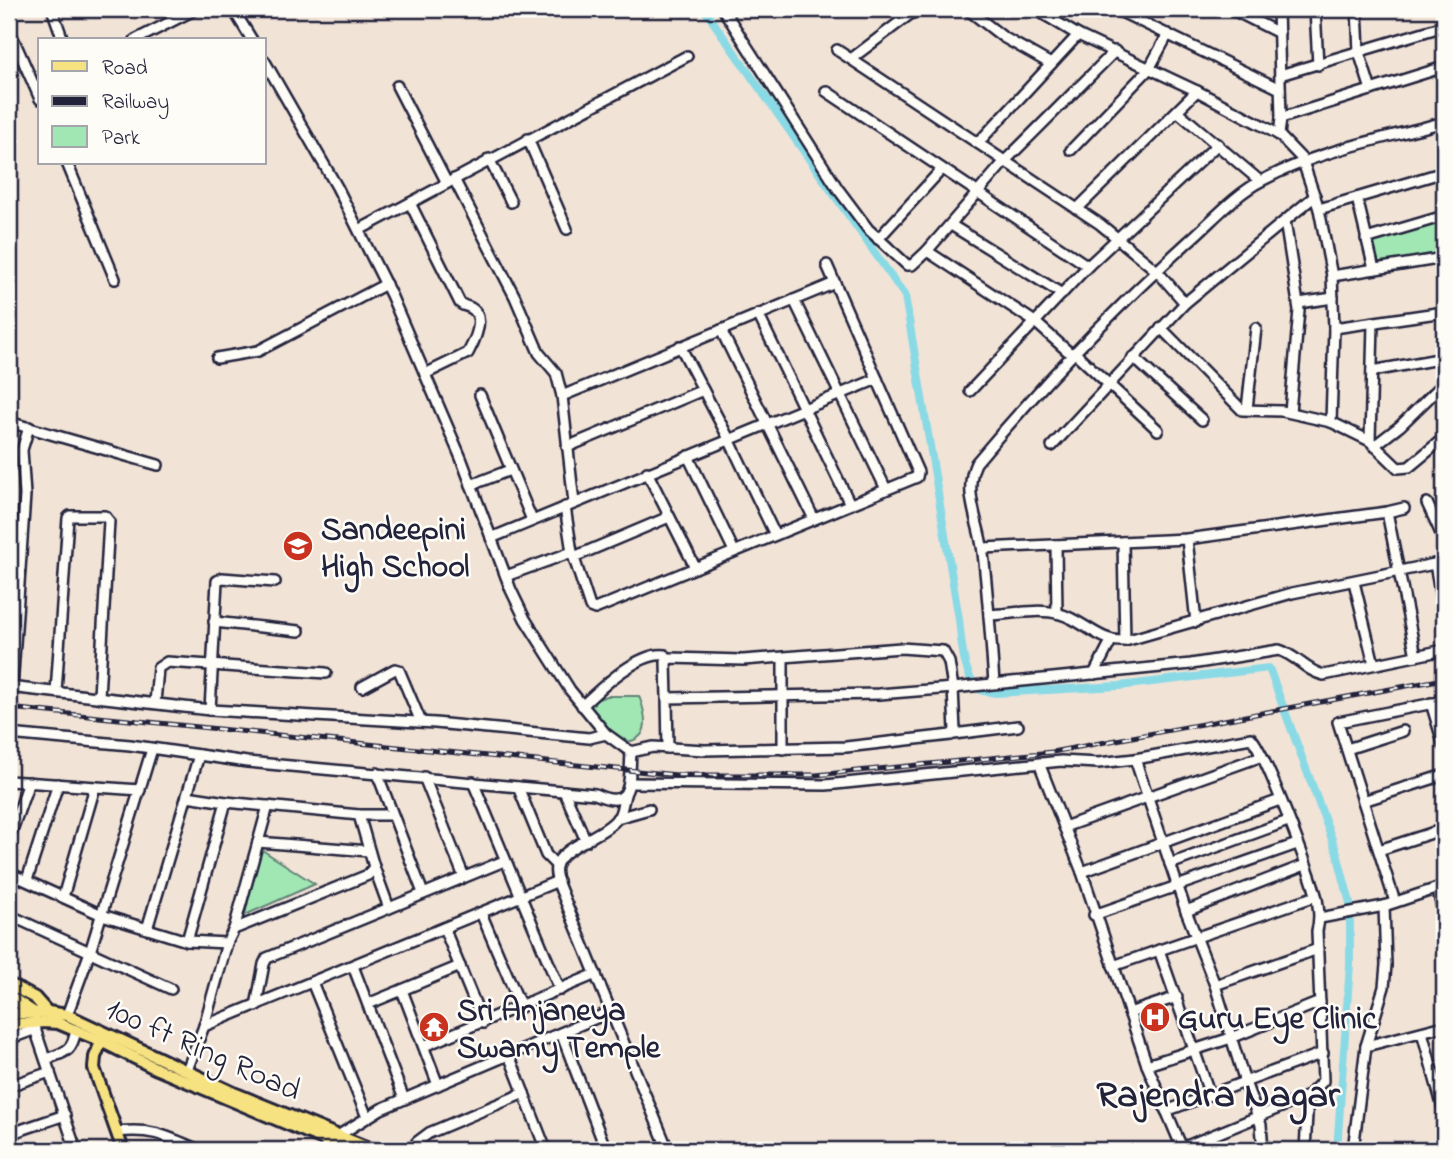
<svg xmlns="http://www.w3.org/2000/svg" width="1453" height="1159" font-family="'Indie Flower',sans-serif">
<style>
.green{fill:#a1e7b4;stroke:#628478;stroke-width:2}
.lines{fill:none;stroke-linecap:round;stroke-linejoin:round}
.canal{stroke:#8adae6;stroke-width:8}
.minor-casing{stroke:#22223b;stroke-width:14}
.major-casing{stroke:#22223b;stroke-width:16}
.minor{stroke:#fdfcf7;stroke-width:9}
.major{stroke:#f7e281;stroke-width:10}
.rail-casing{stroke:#22223b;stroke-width:5}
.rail{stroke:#fdfcf7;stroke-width:2.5;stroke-dasharray:8;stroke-linecap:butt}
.labels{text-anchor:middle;stroke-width:5;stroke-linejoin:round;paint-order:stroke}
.poi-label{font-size:32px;font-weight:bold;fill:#22223b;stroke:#fdfcf7;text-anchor:start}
.street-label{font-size:32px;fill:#22223b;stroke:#fdfcf7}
.district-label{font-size:38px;font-weight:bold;fill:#22223b;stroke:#fdfcf7}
</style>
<rect width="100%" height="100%" fill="#f2e3d7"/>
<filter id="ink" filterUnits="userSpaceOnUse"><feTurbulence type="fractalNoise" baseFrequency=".0143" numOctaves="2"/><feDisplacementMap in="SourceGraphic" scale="14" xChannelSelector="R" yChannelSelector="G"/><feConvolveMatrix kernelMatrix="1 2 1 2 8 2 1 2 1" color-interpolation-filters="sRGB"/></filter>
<g filter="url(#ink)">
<!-- green -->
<g class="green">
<path d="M1444 220V255L1378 267 1372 240Z"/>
<path d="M607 696H639C646 714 652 739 626 742 610 732 597 719 587 703Z"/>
<path d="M259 848 315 884 245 915Z"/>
</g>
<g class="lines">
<!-- canal -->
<path class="canal" d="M704 9 905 296 959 619C961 638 963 677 979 689 983 692 990 692 995 693L1119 686 1269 668 1337 853 1350 903V964L1337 1150"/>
<!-- minor casing -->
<g class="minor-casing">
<g id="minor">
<path d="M52 9 63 40"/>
<path d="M233 9 252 40"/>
<path d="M723 9 838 189 868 229 907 265H912L927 251 1005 161 1115 51"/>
<path d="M967 9 1003 37 1051 64"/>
<path d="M1035 9 1078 35 1197 91 1267 128 1279 135 1302 159 1319 209 1332 276 1334 328 1331 422 1370 441 1398 468 1409 467 1444 438"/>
<path d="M1115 9 1280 89"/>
<path d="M1231 9 1279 33"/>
<path d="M1278 9 1281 118 1279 135"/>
<path d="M1315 9 1318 65"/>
<path d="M1357 9 1359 52 1371 90"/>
<path d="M9 29 40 99"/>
<path d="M135 40 196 9"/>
<path d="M837 50 1100 224 1157 271 1185 303"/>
<path d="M851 59 909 15 922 9"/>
<path d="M264 60 337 187 391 295 461 458 511 590 525 619 570 690 606 734 631 752 653 747 705 750 846 747 951 735 955 731 953 688 1191 664 1279 650C1296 655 1307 672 1324 675L1444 650"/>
<path d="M1280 75 1444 26"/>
<path d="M397 86 447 183"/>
<path d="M826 91 1088 266 1218 144"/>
<path d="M1177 111 1260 181"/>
<path d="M1281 118 1444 67"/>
<path d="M528 139 567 229"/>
<path d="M978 143 1078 35"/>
<path d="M1071 150 1149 69 1168 34"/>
<path d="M489 159 511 202"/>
<path d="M67 163 115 279"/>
<path d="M454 179 515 297 539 353 556 373 562 396"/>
<path d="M1357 198 1374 269"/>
<path d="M410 203 460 303C463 306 467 306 471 308 487 317 474 342 468 353L425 374"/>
<path d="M1077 209 1197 91"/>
<path d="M1319 209 1444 172"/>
<path d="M1285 221 1299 310 1290 412"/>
<path d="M951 225 1062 294"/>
<path d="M359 230 687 56"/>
<path d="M878 239 942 169"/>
<path d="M1366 239 1444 216"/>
<path d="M927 251 1035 322 1072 355"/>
<path d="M1332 276 1444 258"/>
<path d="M794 300 886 489"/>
<path d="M1299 303 1333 298"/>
<path d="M758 314 850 504"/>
<path d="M1161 328 1242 410 1282 411 1331 422"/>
<path d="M1334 328 1444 312"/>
<path d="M721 330 814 519"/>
<path d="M680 346 729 439 775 535"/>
<path d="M1074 352 1158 430"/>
<path d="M1133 357 1202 420"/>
<path d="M217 358 258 351 386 284"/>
<path d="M1372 371 1444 358"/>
<path d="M970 391 1088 266"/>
<path d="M480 395 532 520"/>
<path d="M1247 409 1256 328"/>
<path d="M9 422 158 465"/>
<path d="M1370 441 1373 323"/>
<path d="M1052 446 1185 303 1315 196"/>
<path d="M1374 446 1400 426 1444 383"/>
<path d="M567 447 703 390"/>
<path d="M688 456 734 551"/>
<path d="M647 472 695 567"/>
<path d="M471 485 510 470"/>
<path d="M574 503 562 396 835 283"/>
<path d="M1427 503 1444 540"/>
<path d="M565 507 572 552 590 607 595 609 917 477 918 472 827 265"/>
<path d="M1387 512 1416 656"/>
<path d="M491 538 877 379"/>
<path d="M1187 539 1196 622"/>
<path d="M1123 542 1125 641"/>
<path d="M1056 545 1057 613"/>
<path d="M983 548 1187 539 1387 512 1404 508"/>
<path d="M574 557 669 517"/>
<path d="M1435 564 1444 616"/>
<path d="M506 576 572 552"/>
<path d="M1354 582 1374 664"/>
<path d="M989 615C1012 614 1038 608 1060 614 1083 620 1100 643 1125 641L1292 593 1444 562"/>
<path d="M214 622 299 631"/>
<path d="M1094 674 1111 641"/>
<path d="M994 683C991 639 988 596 983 553 980 523 962 493 976 463 1042 384 1113 310 1189 241 1212 221 1235 194 1263 180 1320 150 1383 139 1444 122"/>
<path d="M9 687 210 710 435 723 589 738 606 734"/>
<path d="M362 687 395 669 399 670 421 722"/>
<path d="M12 688 25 495 22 450 29 427"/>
<path d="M56 692 68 518 70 516H105L109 521 99 696"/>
<path d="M667 698 666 662 670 658 743 660 901 648 943 651 949 662 953 688 879 694 667 698 668 748"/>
<path d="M155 703 158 668 167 662 326 673"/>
<path d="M1431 703 1444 746"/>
<path d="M582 706C600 689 639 651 665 655L667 658"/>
<path d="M210 710 217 581 222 578 275 582"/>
<path d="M9 734 130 745 247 762 595 794C634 812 629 780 631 752"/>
<path d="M954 734 1018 726"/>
<path d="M783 749V658"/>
<path d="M1347 749 1403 731"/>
<path d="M1135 759 1186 911 1215 985 1245 1082 1261 1125 1263 1150"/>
<path d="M1039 763 1082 872 1147 1065 1182 1148 1177 1150"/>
<path d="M377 773 423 893"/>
<path d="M424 777 464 877"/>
<path d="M9 781 140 790"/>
<path d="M473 782 560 990"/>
<path d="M629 783 826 785 1061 761 1098 763 1135 759 1251 738C1264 750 1312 876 1317 899 1319 911 1320 919 1317 931L1323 1081 1308 1096"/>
<path d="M518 787 546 855 556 865"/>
<path d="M564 791 586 841"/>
<path d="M625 795C623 802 622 810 619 816 606 836 560 846 556 867 554 875 559 886 562 893L668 1150"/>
<path d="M187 796 226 802"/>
<path d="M1363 801 1444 775"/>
<path d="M359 815H391"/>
<path d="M617 818 649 809"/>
<path d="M1064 827 1262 756"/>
<path d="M9 839 29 782"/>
<path d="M258 842 369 851"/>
<path d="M1379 850 1444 829"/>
<path d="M1170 864 1288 821"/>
<path d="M374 867 389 908"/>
<path d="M1082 872 1280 800"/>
<path d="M9 873 102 915 187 941 226 802 359 815 374 867 368 875 234 929 227 943 204 1026 187 1070"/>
<path d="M27 880 58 784"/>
<path d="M1437 888 1444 915"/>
<path d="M63 897 95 787"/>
<path d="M1395 902 1338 722 1444 701"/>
<path d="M1186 911 1305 865"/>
<path d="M481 913 521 1007"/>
<path d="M9 915 90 952 152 749"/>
<path d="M1094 915 1297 844"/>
<path d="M1320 918 1384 906 1444 886"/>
<path d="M444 928 483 1023"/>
<path d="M147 929 199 755"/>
<path d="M234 929 268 806"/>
<path d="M187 941 227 943"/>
<path d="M1159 950 1210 1095"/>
<path d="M353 966 404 1099"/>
<path d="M1113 966 1316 896"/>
<path d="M312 982 367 1117"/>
<path d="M1215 985 1318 949"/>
<path d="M402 990 438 1085"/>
<path d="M368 1004 460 966"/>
<path d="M256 1006 264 964 267 958 504 861"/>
<path d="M1129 1013 1177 997"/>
<path d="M67 1015 90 952 171 989"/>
<path d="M33 1023 76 1150"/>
<path d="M204 1026 558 881"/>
<path d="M1422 1032 1444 1112"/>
<path d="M561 1033 606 1150"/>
<path d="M9 1039 36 1029"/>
<path d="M424 1046 596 974"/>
<path d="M1366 1046 1384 987 1386 965 1384 906"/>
<path d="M509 1055 546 1150"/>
<path d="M46 1059C66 1052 72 1052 76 1030"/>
<path d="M1147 1065 1231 1038 1320 1002"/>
<path d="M9 1086 50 1072"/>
<path d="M1166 1111 1323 1053"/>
<path d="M117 1132C153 1128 166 1136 199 1150"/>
<path d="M9 1134 65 1115"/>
<path d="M1182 1148 1308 1096 1305 1150"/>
<path d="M324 1150 328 1142 381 1109 610 1012"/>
<path d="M413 1150 417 1142 429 1133 524 1093"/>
<path d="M1353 1150 1366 1046 1444 1026"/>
</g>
</g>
<!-- major casing -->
<g class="major-casing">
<g id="major">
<path d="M9 984 35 998 50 1015"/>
<path d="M9 996 36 1014"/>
<path d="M9 1014 48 1012 67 1015 236 1094 373 1150"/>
<path d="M9 1025 43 1022 58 1023 101 1041 157 1069 349 1150"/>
<path d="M103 1037 95 1057 94 1068 123 1150"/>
<path d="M1434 1150 1444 1146"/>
</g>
</g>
<!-- minor -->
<use href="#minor" class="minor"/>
<!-- major -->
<use href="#major" class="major"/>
<!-- rail casing -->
<g class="rail-casing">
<path id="rail" d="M9 708 677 775H816L1052 752 1444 679"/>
</g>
<!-- rail -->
<use href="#rail" class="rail"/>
</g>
</g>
<!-- icons -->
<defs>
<g id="school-disc" transform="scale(1.575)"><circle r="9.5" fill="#c8321e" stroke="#fdfcf7"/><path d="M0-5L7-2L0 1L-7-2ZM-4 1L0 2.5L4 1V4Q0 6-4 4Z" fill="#fff"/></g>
<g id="hospital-disc" transform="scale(1.575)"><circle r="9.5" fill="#c8321e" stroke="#fdfcf7"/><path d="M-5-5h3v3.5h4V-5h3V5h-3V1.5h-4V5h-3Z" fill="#fff"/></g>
<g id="temple-disc" transform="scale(1.575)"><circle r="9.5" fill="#c8321e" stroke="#fdfcf7"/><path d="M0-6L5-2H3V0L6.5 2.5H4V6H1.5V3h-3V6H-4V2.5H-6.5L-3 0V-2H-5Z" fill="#fff"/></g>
</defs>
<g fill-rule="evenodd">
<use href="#school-disc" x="298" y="546"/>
<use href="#hospital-disc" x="1155" y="1017"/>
<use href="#temple-disc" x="434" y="1027"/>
</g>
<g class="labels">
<!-- poi labels -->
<g class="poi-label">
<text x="321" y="539">Sandeepini<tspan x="321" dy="37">High School</tspan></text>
<text x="457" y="1020">Sri Anjaneya<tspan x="457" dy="37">Swamy Temple</tspan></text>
<text x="1178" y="1028">Guru Eye Clinic</text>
</g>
<!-- street labels -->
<g class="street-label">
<text transform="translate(204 1048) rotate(24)" y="11">100 ft Ring Road</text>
</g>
<!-- district labels -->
<g class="district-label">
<text x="1218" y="1106">Rajendra Nagar</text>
</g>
</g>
<!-- margin -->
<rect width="1453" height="1159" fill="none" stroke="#fdfcf7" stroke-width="35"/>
<rect x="18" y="18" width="1418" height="1124" fill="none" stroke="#22223b" stroke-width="2.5" filter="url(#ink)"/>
<!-- legend -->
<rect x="38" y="38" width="228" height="126" fill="#fdfcf7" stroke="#a5a5ac" stroke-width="2"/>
<rect x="52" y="61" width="35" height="10" fill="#f7e281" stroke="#a5a5ac" stroke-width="2"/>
<text x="102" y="74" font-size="21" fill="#22223b">Road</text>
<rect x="52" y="96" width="35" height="10" fill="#22223b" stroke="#a5a5ac" stroke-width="2"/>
<text x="102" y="108" font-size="21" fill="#22223b">Railway</text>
<rect x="52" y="126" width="35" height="21" fill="#a1e7b4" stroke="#a5a5ac" stroke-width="2"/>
<text x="102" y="144" font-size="21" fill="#22223b">Park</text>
</svg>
